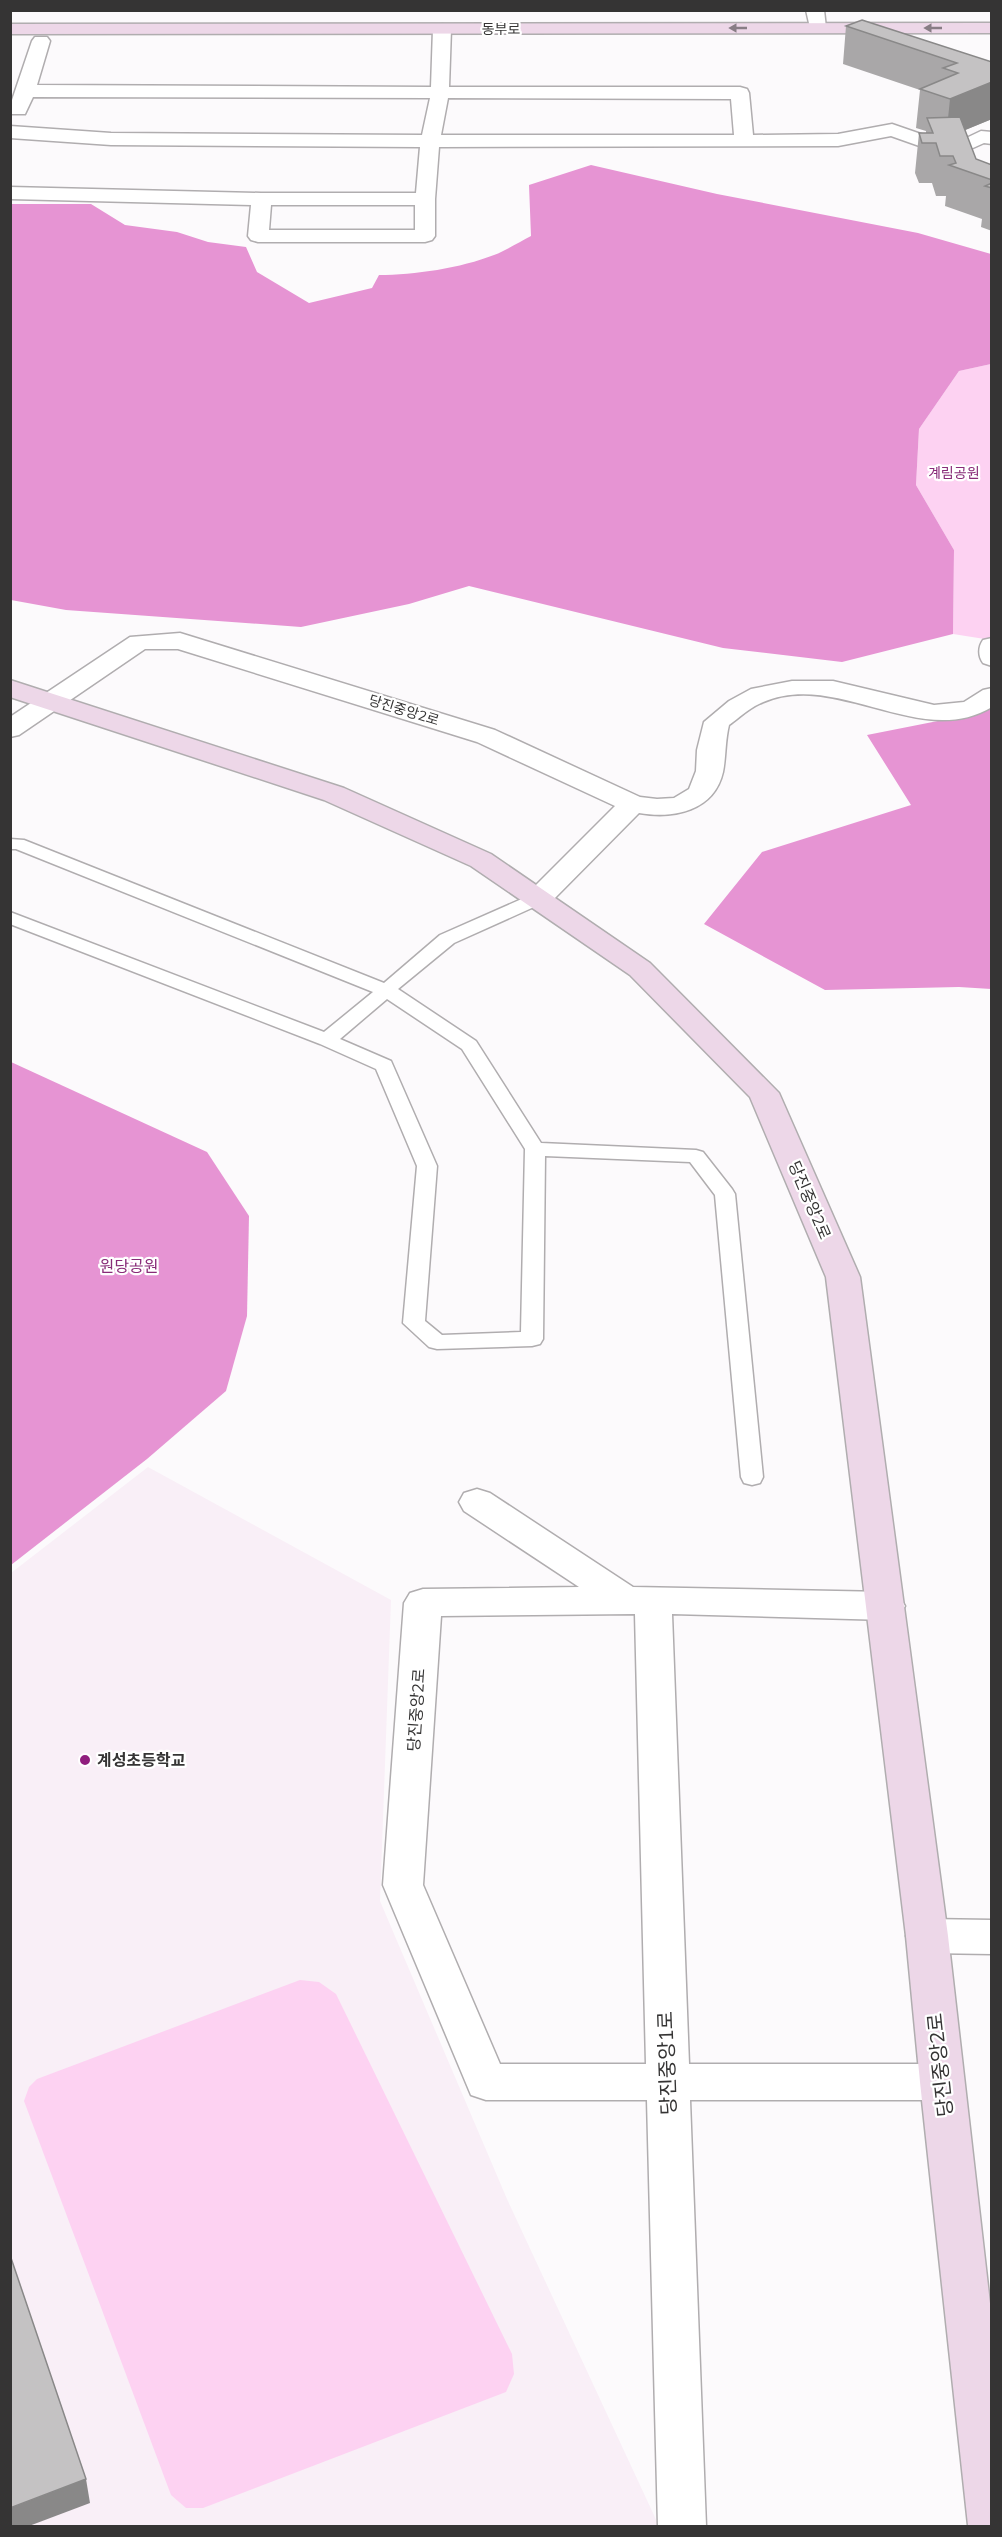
<svg xmlns="http://www.w3.org/2000/svg" width="1002" height="2537" font-family="Mulish,'Noto Sans KR',sans-serif">
<style>
.built{fill:#f9eff7}
.green{fill:#fdd2f2}
.forest{fill:#e694d3}
.lines{fill:none;stroke-linecap:round;stroke-linejoin:round}
.lane-casing{stroke:#b0adaf;stroke-width:3}
.street-casing{stroke:#b0adaf;stroke-width:3}
.secondary-casing{stroke:#b0adaf;stroke-width:3}
.lane{fill:#fff;fill-rule:evenodd}
.street{fill:#fff;fill-rule:evenodd}
.secondary{fill:#edd7e8;fill-rule:evenodd}
.wall{fill:#a9a7a8}
.shaded-wall{fill:#898888}
.building{fill:#c4c2c3;stroke:#898888;stroke-width:1.5}
.oneway{fill:#887d85}
.poi-dot{fill:#901e7e;stroke:#fff;stroke-width:2}
.labels{text-anchor:middle;stroke-width:4.5;stroke-linejoin:round;paint-order:stroke}
.far-street-label{font-size:14px;fill:#353434;stroke:#fff}
.far-park-label{font-size:14px;fill:#882b78;stroke:#fff}
.street-label{font-size:16px;fill:#353434;stroke:#fff}
.park-label{font-size:16px;fill:#882b78;stroke:#fff}
.poi-label{font-size:16px;font-weight:bold;fill:#353434;stroke:#fff;text-anchor:start}
.near-street-label{font-size:20px;fill:#353434;stroke:#fff}
</style>
<rect width="100%" height="100%" fill="#fcfafc"/>
<!-- built -->
<path class="built" d="M148 1467 391 1600 380 1901 507 2199 659 2526H11V1573Z"/>
<!-- green -->
<g class="green">
<path d="M991 364V640L953 634 954 550 916 485 919 429 959 371Z"/>
<path d="M300 1980 319 1982 336 1994 512 2354 514 2374 506 2392 203 2508H186L171 2495 24 2101 29 2087 37 2079Z"/>
</g>
<!-- forest -->
<g class="forest">
<path d="M591 165 717 194 918 233 991 254V364L959 371 919 429 916 485 954 550 953 634 842 662 723 648 469 586 409 604 301 627 66 610 11 600V204H91L125 225 177 232 208 242 246 247 257 272 309 303 372 288 379 275C414 275 461 268 494 255 507 250 519 242 531 236L529 185Z"/>
<path d="M991 705V989L959 987 825 990 704 924 762 852 911 805 867 735 958 717Z"/>
<path d="M11 1062 207 1152 249 1216 247 1316 226 1391 147 1459 11 1565Z"/>
</g>
<g class="lines">
<!-- lane casing -->
<g class="lane-casing">
<path id="lane" d="M10 839 24 840 384 983 440 935 533 894H545L548 898 545 902 454 943 398 989 476 1041 541 1143 696 1150 703 1152 732 1189 735 1194 763 1477 760 1483 752 1485 744 1483 741 1477 715 1195 690 1162 545 1156 543 1339 540 1344 532 1346 437 1349 429 1347 403 1323 417 1166 376 1069 320 1044 10 924V912L324 1032 373 992 16 849H10ZM387 999 462 1049 525 1149 521 1332 442 1335 425 1321 437 1166 391 1061 340 1039Z"/>
</g>
<!-- street casing -->
<g class="street-casing">
<g id="street">
<path d="M806 10H824L826 28 823 32H811Z"/>
<path d="M442 24 448 25 451 29 449 87H740L747 89 749 93 753 135 838 134 892 124 944 142 960 141 981 131 992 132V144L984 143 964 152 942 154 891 136 838 146 439 147 435 199V236L432 240 425 242H258L251 240 248 236 251 205 10 199V187L261 193H416L420 147 111 145 10 138V126L111 133 422 135 430 98 33 97 25 114H11L10 106 32 41 35 37H47L50 41 37 85 431 87 433 29 436 25ZM448 98 731 99 734 135H441ZM271 205H415V230H269Z"/>
<path d="M180 633 495 730 640 797 657 799 674 798 689 789 696 771 697 750 704 722 729 701 751 689 792 681H833L934 705 964 702 983 690 992 688V707C919 751 835 667 759 704 748 709 739 718 729 725 725 741 726 757 723 772 714 811 674 819 639 813L549 904 539 907 529 904 525 898 529 892 615 806 477 742 178 649H145L19 735 10 737V717L130 637Z"/>
<path d="M992 638V666L983 663C978 656 978 647 983 640Z"/>
<path d="M477 1489 490 1493 633 1587 886 1592 899 1596 905 1606 899 1616 886 1620 672 1614 689 2064H941L956 2069 962 2082 956 2095 941 2100H690L706 2526H658L647 2100H486L471 2095 383 1885 404 1603 410 1593 423 1589 579 1587 464 1511 459 1502 464 1493ZM635 1614 646 2064H500L423 1885 441 1616Z"/>
<path d="M927 1919 992 1920V1954L927 1953 912 1948 906 1936 912 1924Z"/>
</g>
</g>
<!-- secondary casing -->
<g class="secondary-casing">
<g id="secondary">
<path d="M992 23V33L10 34V24Z"/>
<path d="M10 680 344 788 491 854 650 963 779 1093 860 1277 948 1936 992 2321V2526L968 2525 920 2082 906 1936 826 1277 750 1097 630 975 471 866 324 800 10 697Z"/>
</g>
</g>
<!-- lane -->
<use href="#lane" class="lane"/>
<!-- street -->
<use href="#street" class="street"/>
<!-- secondary -->
<use href="#secondary" class="secondary"/>
</g>
<!-- wall -->
<path class="wall" d="M846 26 992 62V119L965 130 976 159 992 165V231L981 227 982 219 945 206 946 196H936L932 183H919L915 173 919 133H926V131L916 128 920 90 843 64Z"/>
<!-- shaded-wall -->
<g class="shaded-wall">
<path d="M992 82V119L946 138 950 99Z"/>
<path d="M86 2479 90 2503 29 2526H10V2508Z"/>
</g>
<!-- building -->
<g class="building">
<path d="M862 20 992 62V82L950 99 920 89 958 73 943 68 957 63 846 26Z"/>
<path d="M960 117 976 159 992 165V180L949 165 956 163 953 156H940L936 143H922L919 133H933L927 118Z"/>
<path d="M992 183V188L985 186Z"/>
<path d="M10 2255 86 2479 10 2508Z"/>
</g>
<!-- one-way arrows -->
<defs><path id="oneway-solid" d="M-6-.8H1V-3.2L6.5 0L1 3.2V.8H-6Z" transform="scale(1.5)"/></defs>
<g class="oneway">
<use href="#oneway-solid" transform="translate(738 28) rotate(180)"/>
<use href="#oneway-solid" transform="translate(933 28) rotate(180)"/>
</g>
<!-- markers -->
<circle class="poi-dot" cx="85" cy="1760" r="6"/>
<g class="labels">
<!-- far-street labels -->
<g class="far-street-label">
<text x="501" y="34">동부로</text>
<text transform="translate(404 710) rotate(17)" y="5">당진중앙2로</text>
</g>
<!-- far-park labels -->
<g class="far-park-label">
<text x="954" y="478">계림공원</text>
</g>
<!-- street labels -->
<g class="street-label">
<text transform="translate(810 1200) rotate(67)" y="6">당진중앙2로</text>
<text transform="translate(416 1710) rotate(-86)" y="6">당진중앙2로</text>
</g>
<!-- park labels -->
<g class="park-label">
<text x="129" y="1272">원당공원</text>
</g>
<!-- poi labels -->
<g class="poi-label">
<text x="97" y="1766">계성초등학교</text>
</g>
<!-- near-street labels -->
<g class="near-street-label">
<text transform="translate(667 2063) rotate(-92)" y="7">당진중앙1로</text>
<text transform="translate(940 2065) rotate(-96)" y="7">당진중앙2로</text>
</g>
</g>
<!-- border -->
<rect width="1002" height="2537" fill="none" stroke="#353434" stroke-width="24"/>
</svg>
